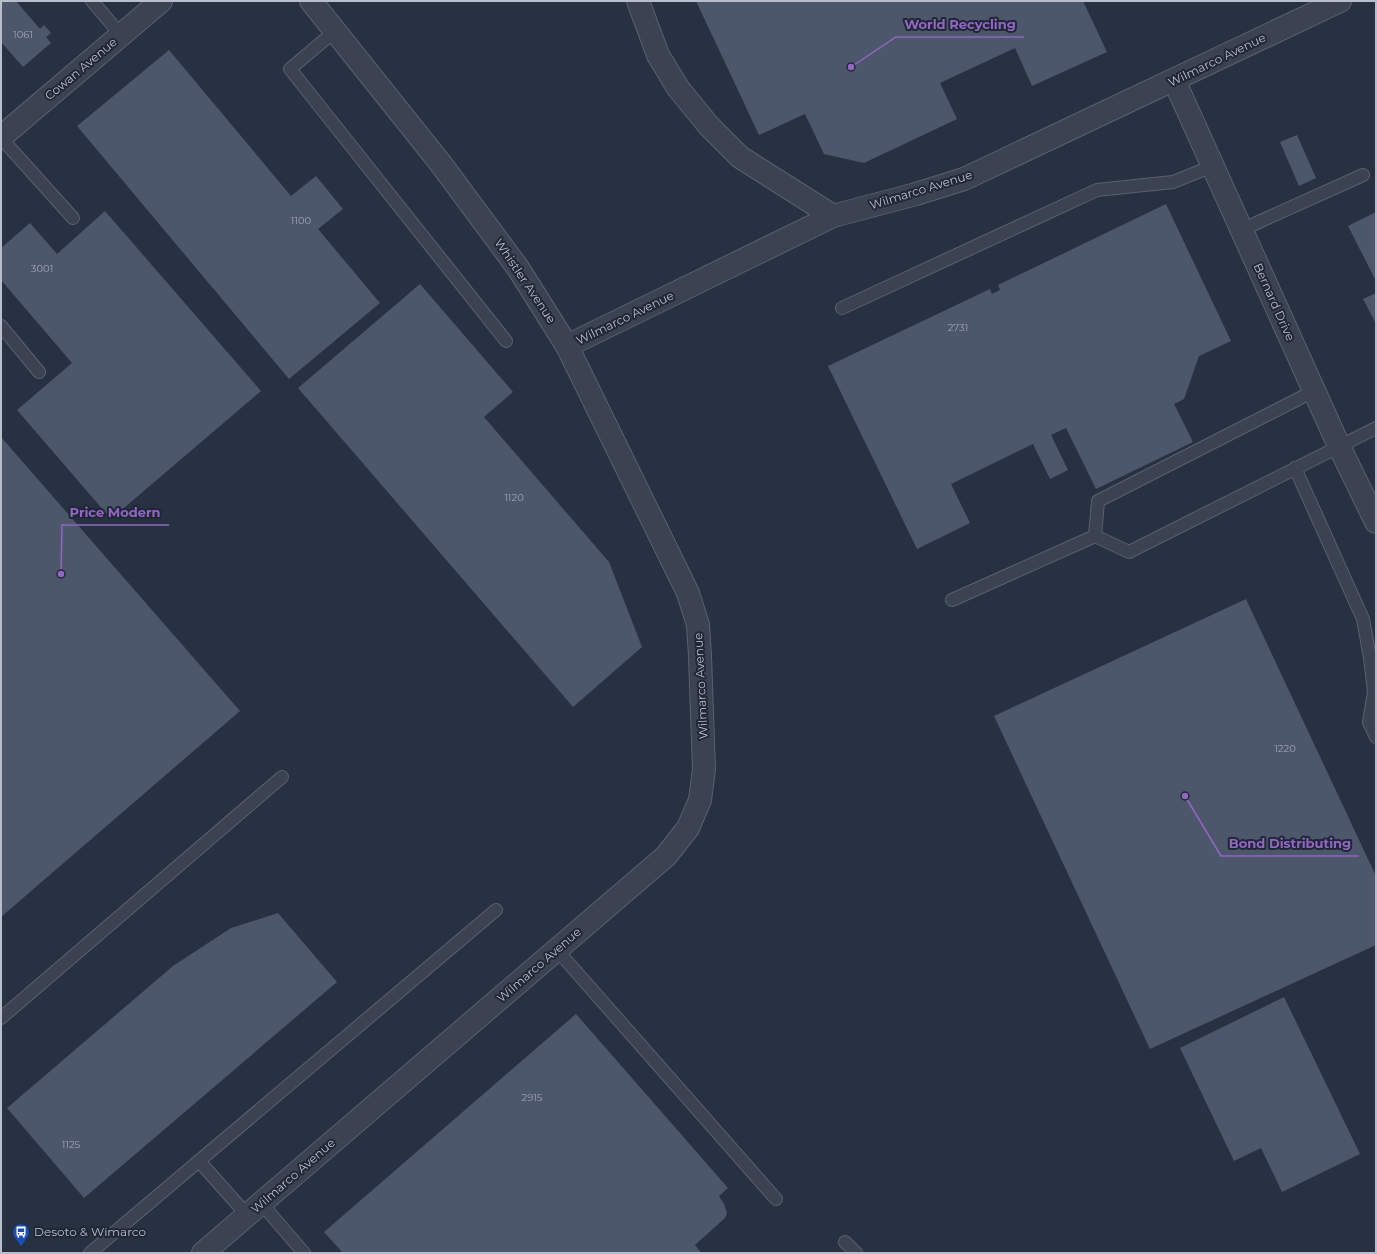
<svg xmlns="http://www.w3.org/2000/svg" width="1377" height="1254" font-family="Montserrat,sans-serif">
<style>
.building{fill:#4d576b}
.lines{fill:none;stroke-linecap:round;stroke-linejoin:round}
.service-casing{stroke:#59616f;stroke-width:14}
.minor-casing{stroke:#59616f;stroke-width:24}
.service{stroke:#3b4352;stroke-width:12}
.minor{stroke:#3b4352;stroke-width:22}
.labels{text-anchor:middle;stroke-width:4;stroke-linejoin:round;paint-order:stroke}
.number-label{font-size:10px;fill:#9da4b4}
.street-label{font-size:12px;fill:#b8becc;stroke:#202837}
.poi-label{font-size:12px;fill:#b8becc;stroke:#202837;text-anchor:start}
.leader{fill:none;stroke:#9366c4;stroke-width:1.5}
.callout-dot{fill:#9366c4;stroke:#202837;stroke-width:1.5}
.callout-label{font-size:13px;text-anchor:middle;font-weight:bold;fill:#9366c4;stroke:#202837;stroke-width:4;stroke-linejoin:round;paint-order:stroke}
</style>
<rect width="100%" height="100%" fill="#273142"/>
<!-- building -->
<g class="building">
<path d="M1 1H16L40 29 44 25 51 33 46 37 51 43 23 67 1 42Z"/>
<path d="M696 1H1083L1107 52 1032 86 1015 48 940 83 957 119 864 163 824 154 805 114 759 135Z"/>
<path d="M169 50 291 196 316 176 343 209 318 229 380 303 289 379 77 126Z"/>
<path d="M1297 135 1316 178 1299 186 1280 142Z"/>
<path d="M1166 204 1231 341 1199 356 1184 399 1174 404 1193 442 1096 489 1066 428 1051 435 1068 470 1050 479 1033 444 951 484 970 523 917 549 828 366 990 289 992 294 1000 290 998 285Z"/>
<path d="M105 211 261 391 111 519 17 410 72 363 1 280V248L30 223 57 254Z"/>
<path d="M1376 212V281L1348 226Z"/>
<path d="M420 284 513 392 484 417 609 562 642 647 573 707 298 388Z"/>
<path d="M1376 293V324L1363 299Z"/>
<path d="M1 437 240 711 1 917Z"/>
<path d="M1246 599 1376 876V945L1150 1049 994 716Z"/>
<path d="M278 913 337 982 84 1198 7 1108 173 966 231 928Z"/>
<path d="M1284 997 1360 1154 1282 1192 1261 1148 1234 1161 1180 1048Z"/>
<path d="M576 1014 728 1188 719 1196 724 1204 727 1213 725 1218 695 1245 701 1253H343L324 1232Z"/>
</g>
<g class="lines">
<!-- service casing -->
<g class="service-casing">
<g id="service">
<path d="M92 1 121 35"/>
<path d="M335 31 290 69 506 341"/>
<path d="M1 138 73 218"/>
<path d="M1241 230 1363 175"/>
<path d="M842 308 1097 190 1173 182 1213 166"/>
<path d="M1 326 39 372"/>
<path d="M1314 391 1098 501 1095 536 1129 552 1376 428"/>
<path d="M1295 468 1363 619 1370 658 1374 692 1369 722 1376 737"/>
<path d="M952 600 1095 536"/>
<path d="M557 950 776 1199"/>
<path d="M1 1018 282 777"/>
<path d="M199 1161 247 1215"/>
<path d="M261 1203 304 1253"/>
<path d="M845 1242 856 1253"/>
<path d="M90 1253 496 910"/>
</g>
</g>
<!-- minor casing -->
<g class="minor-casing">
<g id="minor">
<path d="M638 1 658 55 678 88 709 126 740 157 833 216"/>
<path d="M1174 80 1339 446 1376 522"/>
<path d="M1 137 161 1"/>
<path d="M567 346 833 216 916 194 964 179 1340 1"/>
<path d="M203 1253 666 856 688 828 700 800 704 769 700 656 698 625 688 593 567 346 518 268 441 164 311 1"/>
</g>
</g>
<!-- service -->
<use href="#service" class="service"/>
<!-- minor -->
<use href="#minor" class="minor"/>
</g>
<!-- icons -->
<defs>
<g id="bus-pin" transform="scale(0.9)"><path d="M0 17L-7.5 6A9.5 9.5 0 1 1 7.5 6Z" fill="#1a4fb4" stroke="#202837"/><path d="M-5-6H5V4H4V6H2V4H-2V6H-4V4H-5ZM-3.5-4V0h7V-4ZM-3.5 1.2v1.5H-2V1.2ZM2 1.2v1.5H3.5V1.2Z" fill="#fff"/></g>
</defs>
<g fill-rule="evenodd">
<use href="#bus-pin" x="21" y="1232"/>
</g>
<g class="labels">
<!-- number labels -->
<g class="number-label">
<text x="23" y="38">1061</text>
<text x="301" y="224">1100</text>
<text x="42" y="272">3001</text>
<text x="958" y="331">2731</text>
<text x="514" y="501">1120</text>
<text x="1285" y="752">1220</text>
<text x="532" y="1101">2915</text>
<text x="71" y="1148">1125</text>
</g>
<!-- street labels -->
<g class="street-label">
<text transform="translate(1217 60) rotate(-26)" y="4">Wilmarco Avenue</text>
<text transform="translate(81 69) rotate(-40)" y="4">Cowan Avenue</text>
<text transform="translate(921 190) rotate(-17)" y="4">Wilmarco Avenue</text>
<text transform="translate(525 281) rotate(56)" y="4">Whistler Avenue</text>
<text transform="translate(1274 302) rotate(66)" y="4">Bernard Drive</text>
<text transform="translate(625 318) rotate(-26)" y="4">Wilmarco Avenue</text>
<text transform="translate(701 686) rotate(-93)" y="4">Wilmarco Avenue</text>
<text transform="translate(539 965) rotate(-41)" y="4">Wilmarco Avenue</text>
<text transform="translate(293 1176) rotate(-41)" y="4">Wilmarco Avenue</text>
</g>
<!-- poi labels -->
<g class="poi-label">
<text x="34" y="1236">Desoto &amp; Wimarco</text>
</g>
</g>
<!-- callouts -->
<path class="leader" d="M851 67L896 37H1024M61 574L62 525H169M1185 796L1221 856H1359"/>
<g class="callout-dot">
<circle cx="851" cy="67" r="4"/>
<circle cx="61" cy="574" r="4"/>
<circle cx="1185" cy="796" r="4"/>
</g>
<g class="callout-label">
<text x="960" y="29">World Recycling</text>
<text x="115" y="517">Price Modern</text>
<text x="1290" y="848">Bond Distributing</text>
</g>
<!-- border -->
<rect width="1377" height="1254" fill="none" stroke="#b8becc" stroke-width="4"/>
</svg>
